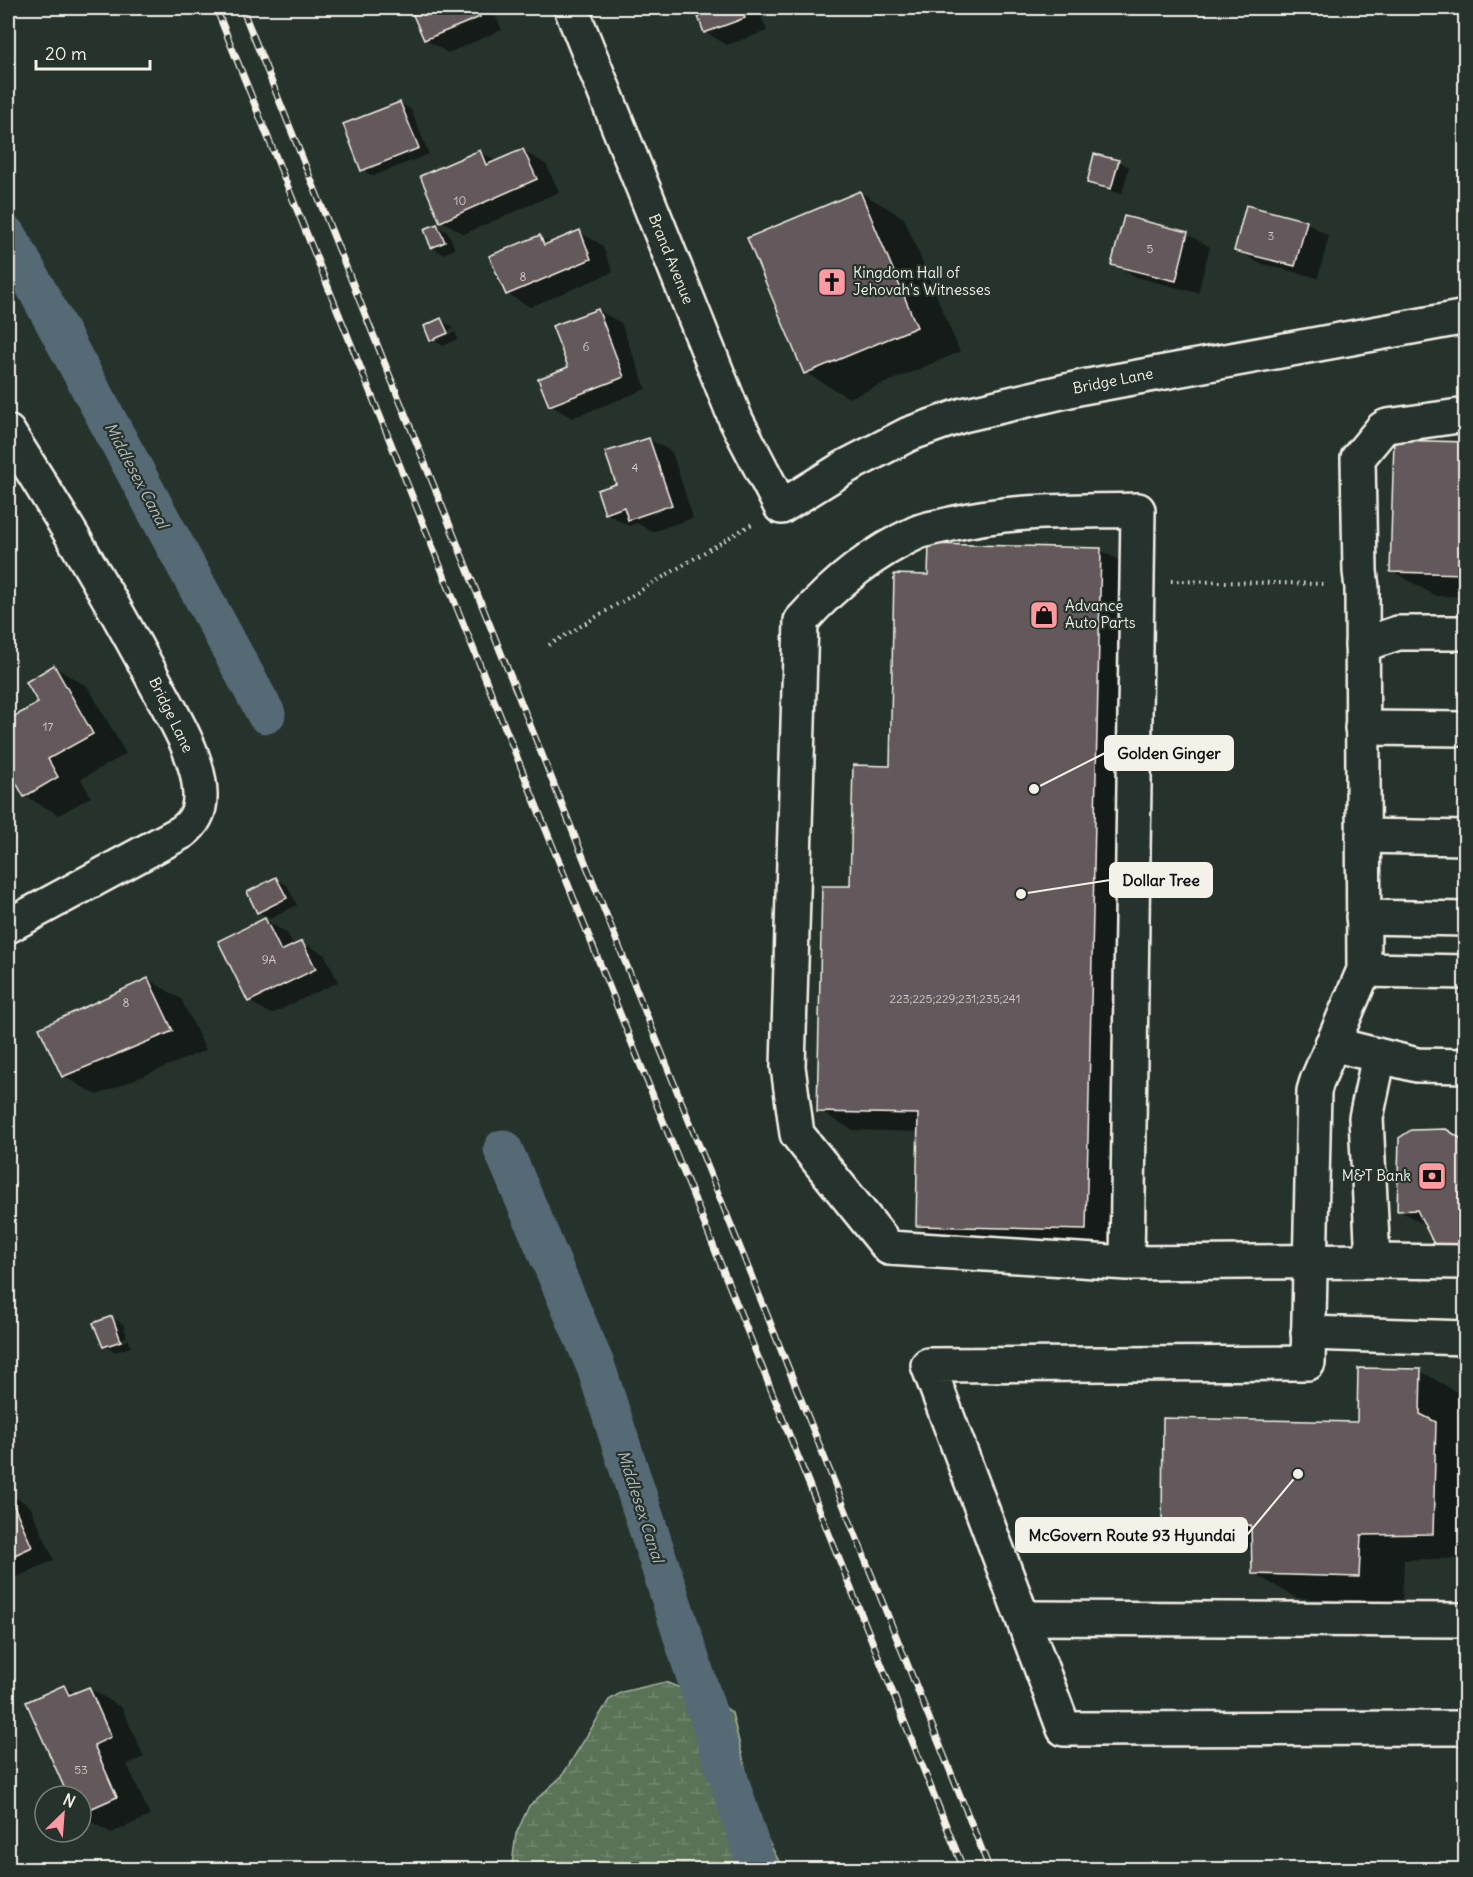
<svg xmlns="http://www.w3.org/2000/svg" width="1473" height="1877" font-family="Delius,sans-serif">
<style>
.wetland{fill:url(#wetland-marsh);stroke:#a7b2a0;stroke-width:1.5}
.shadow{fill:#0007}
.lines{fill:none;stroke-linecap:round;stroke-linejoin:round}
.canal{stroke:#566b74;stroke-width:39}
.building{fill:#64595b;stroke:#f4f1e8;stroke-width:1.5}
.minor-casing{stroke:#f4f1e8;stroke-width:38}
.path{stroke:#f4f1e8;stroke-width:4;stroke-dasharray:1.5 4.5;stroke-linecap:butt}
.minor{stroke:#26332d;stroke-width:33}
.rail-casing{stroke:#f4f1e8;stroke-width:7}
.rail{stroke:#26332d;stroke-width:4.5;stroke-dasharray:14;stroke-linecap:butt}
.labels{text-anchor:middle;stroke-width:4.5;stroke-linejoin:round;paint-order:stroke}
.number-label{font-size:12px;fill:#d0cbc5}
.street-label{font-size:15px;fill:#f4f1e8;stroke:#26332d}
.poi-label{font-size:15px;fill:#f4f1e8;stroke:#26332d;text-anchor:start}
.water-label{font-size:16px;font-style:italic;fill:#b5bbba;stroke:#26332d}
.leader{fill:none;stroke:#f4f1e8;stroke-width:2}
.callout-dot{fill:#f4f1e8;stroke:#26332d;stroke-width:2}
.callout{fill:#f4f1e8;stroke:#f4f1e8;stroke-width:2}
.callout-label{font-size:16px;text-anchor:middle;font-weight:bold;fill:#111}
</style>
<defs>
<pattern id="wetland-marsh" width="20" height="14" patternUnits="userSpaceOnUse" patternTransform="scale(1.5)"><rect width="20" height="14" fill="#5a7257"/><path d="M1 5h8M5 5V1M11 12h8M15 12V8" fill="none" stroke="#72876f"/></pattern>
</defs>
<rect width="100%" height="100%" fill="#26332d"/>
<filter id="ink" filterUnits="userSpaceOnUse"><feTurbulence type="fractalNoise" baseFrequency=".0167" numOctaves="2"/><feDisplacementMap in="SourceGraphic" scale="12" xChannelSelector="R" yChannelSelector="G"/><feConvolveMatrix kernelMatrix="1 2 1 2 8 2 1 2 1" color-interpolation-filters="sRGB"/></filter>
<g filter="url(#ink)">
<!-- wetland -->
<path class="wetland" d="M665 1682 721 1704 732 1713 758 1821 783 1869H516L512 1864 516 1834 529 1806 562 1776 609 1700 622 1692Z"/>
<!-- shadow -->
<g class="shadow">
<path d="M412 8H492L502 30 448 53 425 39Z"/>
<path d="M692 8H758L767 31 727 45 705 32 697 11Z"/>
<path d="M400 103 411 110 429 154 373 176 362 170Z"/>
<path d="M523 151 546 164 559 192 464 234 442 221 480 152 498 162Z"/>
<path d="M1118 161 1129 167 1122 194 1100 188 1089 182Z"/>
<path d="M860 192 904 218 960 352 849 398 806 373Z"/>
<path d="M1247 207 1307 223 1329 236 1318 278 1259 263 1236 250Z"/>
<path d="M437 226 448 232 455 249 443 254 432 247Z"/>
<path d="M579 232 602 245 613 272 530 307 507 294 540 237 552 244Z"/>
<path d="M1187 234 1210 247 1198 293 1136 277 1113 264Z"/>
<path d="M598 310 621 323 646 389 572 418 550 405Z"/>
<path d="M441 320 452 326 453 329 437 336V340L455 332 458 339 443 346 432 339Z"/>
<path d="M649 439 672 452 693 518 652 532 637 523 629 526 606 513 618 485Z"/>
<path d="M1466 443V597L1436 596 1392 571Z"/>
<path d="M1100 550 1134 569 1120 1249 952 1245 918 1225 919 1132 853 1130 819 1111 929 577Z"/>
<path d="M54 667 88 687 126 754 81 779 91 797 59 815 25 796 8 765V722L40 704Z"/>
<path d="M276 879 287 885 297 905 270 919 259 912 249 893Z"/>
<path d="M265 920 287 933 294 946 302 942 325 955 338 982 271 1014 249 1001Z"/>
<path d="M148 979 181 999 206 1050 97 1095 63 1076Z"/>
<path d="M1400 1139 1427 1226 1398 1210Z"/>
<path d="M112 1318 123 1324 127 1337 109 1343V1346L128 1340V1337L131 1347 115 1352 104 1346Z"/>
<path d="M1420 1371 1464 1396 1466 1558 1404 1560 1402 1602 1297 1598 1253 1573V1550L1207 1551 1163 1526 1359 1424Z"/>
<path d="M8 1493 30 1506 54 1560 13 1579 8 1576Z"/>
<path d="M64 1687 76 1693 89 1688 122 1708 144 1757 127 1764 150 1816 111 1833 81 1816V1796H69Z"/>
</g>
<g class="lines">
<!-- canal -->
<g class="canal">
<path d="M8 236 266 714"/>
<path d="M503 1149 596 1367 758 1870"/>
</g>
</g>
<!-- building -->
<g class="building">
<path d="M410 8H476L480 17 424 40Z"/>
<path d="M695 8H741L745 18 704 33Z"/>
<path d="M400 102 419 148 361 171 343 124Z"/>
<path d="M523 149 537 179 440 222 420 176 480 150 486 165Z"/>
<path d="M1094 154 1119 160 1111 189 1087 183Z"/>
<path d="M860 191 917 327 804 374 747 238Z"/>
<path d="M1246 205 1307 221 1295 266 1234 251Z"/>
<path d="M1124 216 1188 232 1176 281 1111 265Z"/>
<path d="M437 224 445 242 431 248 424 229Z"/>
<path d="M580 230 591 259 506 295 489 256 540 235 544 245Z"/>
<path d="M598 309 624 377 549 406 538 379 568 367 552 326Z"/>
<path d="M441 318 448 333 430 341 424 326Z"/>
<path d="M649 438 672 505 628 520 624 507 605 514 597 490 616 484 605 452Z"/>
<path d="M1394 440 1466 442V574L1390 572Z"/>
<path d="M929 544 1101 548 1086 1230 916 1226 918 1114 817 1112 822 886H850L853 765 890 766 894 574 928 575Z"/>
<path d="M54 665 93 734 48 759 58 777 24 797 8 768V720L38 703 26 682Z"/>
<path d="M276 877 287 898 257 913 247 892Z"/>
<path d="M265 918 281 951 302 941 316 969 248 1002 218 941Z"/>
<path d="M148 978 173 1031 62 1077 39 1028Z"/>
<path d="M1446 1129 1466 1142V1251L1438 1252 1417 1210 1397 1211 1399 1138 1411 1130Z"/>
<path d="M112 1316 121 1341 103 1347 93 1323Z"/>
<path d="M1358 1368 1421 1369 1420 1414 1436 1422 1433 1534 1361 1535 1359 1577 1252 1574 1251 1525 1162 1526 1163 1418 1357 1422Z"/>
<path d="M8 1492 32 1547 8 1558Z"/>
<path d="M64 1685 69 1695 89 1687 111 1737 94 1745 117 1797 81 1813V1796H68L26 1702Z"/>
</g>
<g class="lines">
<!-- minor casing -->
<g class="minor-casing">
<g id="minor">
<path d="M571 8 736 420 781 507 847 466 909 434 963 415 1083 387 1466 317"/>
<path d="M1466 415 1387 426 1382 429 1358 458 1360 571 1362 588 1364 970 1317 1081 1314 1091 1308 1363 928 1365 1064 1729 1466 1728"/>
<path d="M8 432C60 514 110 597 156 684 173 716 201 760 200 797 200 813 194 823 182 832L8 926"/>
<path d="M1362 645 1398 633H1466"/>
<path d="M1362 728 1466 729"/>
<path d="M1363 836 1466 838"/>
<path d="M1363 917 1466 919"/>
<path d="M1364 970 1466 972"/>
<path d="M1332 1044 1417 1065 1466 1066"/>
<path d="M1373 1261 1366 1118 1379 1056"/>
<path d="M1127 1263 1138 510C1075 512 1012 509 951 524 940 527 927 528 916 533 870 554 834 584 801 621L788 1067 797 1134 889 1248 1127 1263 1373 1261 1466 1262"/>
<path d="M1308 1333 1466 1338"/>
<path d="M1023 1618 1466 1620"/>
</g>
</g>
<!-- path -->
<g class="path">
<path d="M1171 581 1326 584"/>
<path d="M549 645 752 524"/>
</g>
<!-- minor -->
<use href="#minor" class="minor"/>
<!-- rail casing -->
<g class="rail-casing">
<g id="rail">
<path d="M216 8 964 1870"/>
<path d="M242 8 990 1870"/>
</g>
</g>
<!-- rail -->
<use href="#rail" class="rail"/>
</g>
</g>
<!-- icons -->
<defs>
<g id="church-square" transform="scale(1.5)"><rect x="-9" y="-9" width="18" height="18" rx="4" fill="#ff9aa2" stroke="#26332d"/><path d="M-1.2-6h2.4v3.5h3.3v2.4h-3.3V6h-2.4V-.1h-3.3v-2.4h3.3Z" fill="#111"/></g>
<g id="shop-square" transform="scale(1.5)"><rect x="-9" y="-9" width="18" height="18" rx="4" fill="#ff9aa2" stroke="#26332d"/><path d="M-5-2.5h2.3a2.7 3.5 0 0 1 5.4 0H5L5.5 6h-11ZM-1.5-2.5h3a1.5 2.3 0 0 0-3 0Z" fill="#111"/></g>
<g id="bank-square" transform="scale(1.5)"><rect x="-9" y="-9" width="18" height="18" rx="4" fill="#ff9aa2" stroke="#26332d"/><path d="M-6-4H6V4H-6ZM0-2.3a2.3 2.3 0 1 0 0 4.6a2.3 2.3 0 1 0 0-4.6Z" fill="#111"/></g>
</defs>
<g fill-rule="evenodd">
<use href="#church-square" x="832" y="282"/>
<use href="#shop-square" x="1044" y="615"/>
<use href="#bank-square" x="1432" y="1176"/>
</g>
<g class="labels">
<!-- number labels -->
<g class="number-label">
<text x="460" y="205">10</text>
<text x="1271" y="240">3</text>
<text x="1150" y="253">5</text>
<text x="523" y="281">8</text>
<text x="586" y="351">6</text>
<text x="635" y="472">4</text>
<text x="48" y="731">17</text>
<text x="269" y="964">9A</text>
<text x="955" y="1003">223;225;229;231;235;241</text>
<text x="126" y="1007">8</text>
<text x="81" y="1774">53</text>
</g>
<!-- street labels -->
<g class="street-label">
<text transform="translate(671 259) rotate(68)" y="5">Brand Avenue</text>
<text transform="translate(1113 381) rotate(-11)" y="5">Bridge Lane</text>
<text transform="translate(171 715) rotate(64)" y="5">Bridge Lane</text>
</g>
<!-- poi labels -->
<g class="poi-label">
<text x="853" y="278">Kingdom Hall of<tspan x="853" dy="17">Jehovah's Witnesses</tspan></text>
<text x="1065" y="611">Advance<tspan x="1065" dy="17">Auto Parts</tspan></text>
<text x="1411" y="1181" text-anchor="end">M&amp;T Bank</text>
</g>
<!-- water labels -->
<g class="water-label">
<text transform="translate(137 475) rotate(62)" y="6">Middlesex Canal</text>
<text transform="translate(641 1506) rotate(72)" y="6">Middlesex Canal</text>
</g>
</g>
<!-- callouts -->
<path class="leader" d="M1034 789L1105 753M1021 894L1110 880M1298 1474L1247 1535"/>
<g class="callout-dot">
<circle cx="1034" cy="789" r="6"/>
<circle cx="1021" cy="894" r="6"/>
<circle cx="1298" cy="1474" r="6"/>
</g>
<g class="callout">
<rect x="1105" y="736" width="128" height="34" rx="6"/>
<rect x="1110" y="863" width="102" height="34" rx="6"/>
<rect x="1016" y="1518" width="231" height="34" rx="6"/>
</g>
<g class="callout-label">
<text x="1169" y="759">Golden Ginger</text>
<text x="1161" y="886">Dollar Tree</text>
<text x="1132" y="1541">McGovern Route 93 Hyundai</text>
</g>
<!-- margin -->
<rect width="1473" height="1877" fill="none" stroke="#26332d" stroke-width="30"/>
<rect x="15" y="15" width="1443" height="1847" fill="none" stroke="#f4f1e8" stroke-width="2" filter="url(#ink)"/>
<!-- north arrow -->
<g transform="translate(63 1814) rotate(25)"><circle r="28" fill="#26332d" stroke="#787f78" stroke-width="1.5"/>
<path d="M0-4.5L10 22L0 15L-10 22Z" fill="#ff9aa2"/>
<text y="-9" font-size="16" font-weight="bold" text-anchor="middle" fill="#f4f1e8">N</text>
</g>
<!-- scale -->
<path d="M36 60v9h114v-9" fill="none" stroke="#f4f1e8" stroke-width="3"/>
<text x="45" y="60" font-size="18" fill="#f4f1e8" stroke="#26332d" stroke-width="4.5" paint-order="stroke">20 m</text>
</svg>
